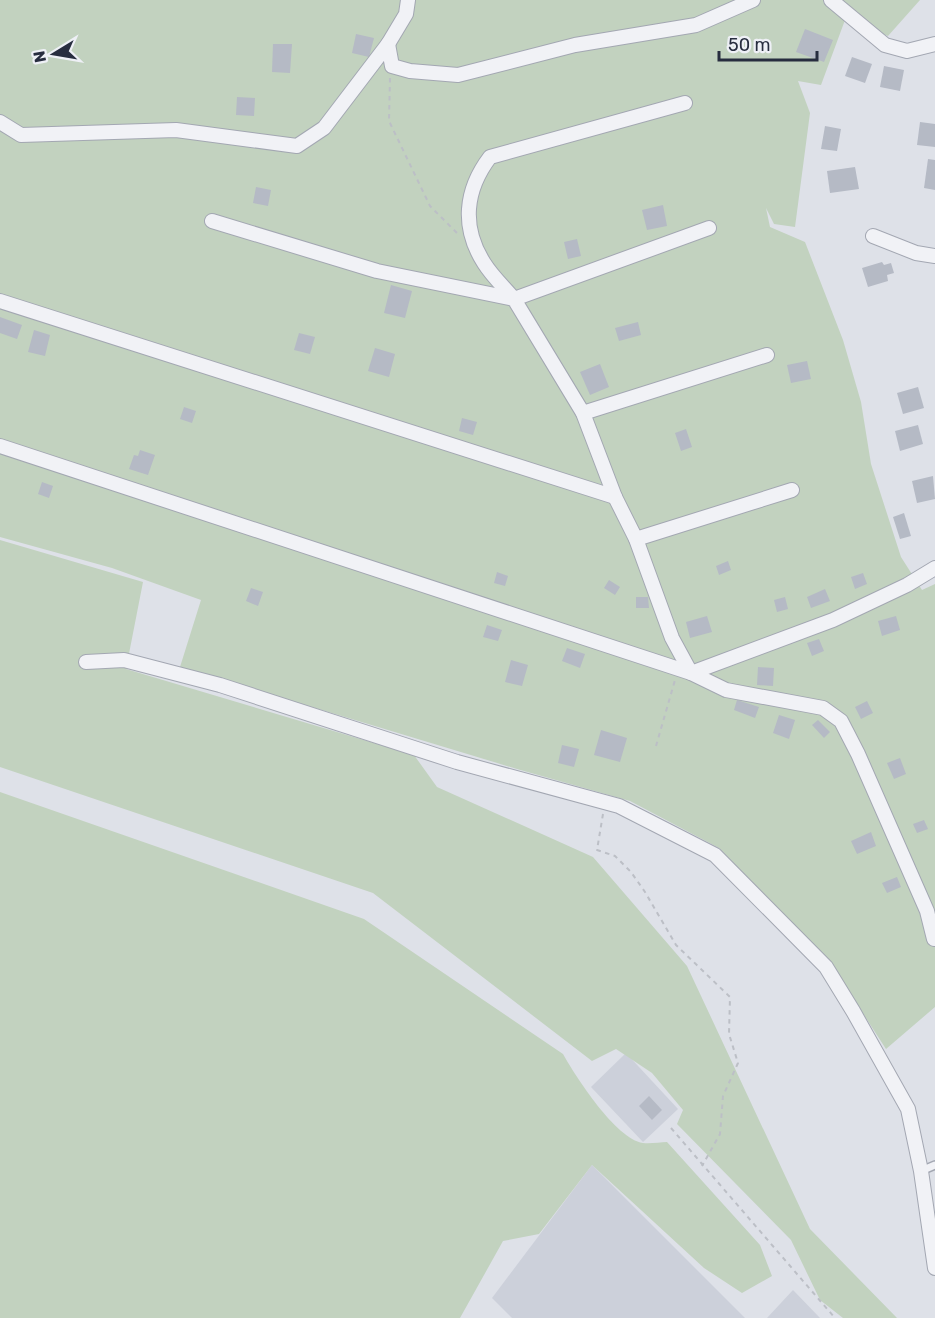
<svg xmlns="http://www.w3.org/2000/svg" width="935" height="1318" font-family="Rubik,sans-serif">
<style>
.built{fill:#ccd0da}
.green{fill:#c2d2bf}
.building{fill:#b5bac5}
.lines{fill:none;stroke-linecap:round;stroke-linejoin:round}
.lane-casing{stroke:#a3a7b2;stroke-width:10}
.street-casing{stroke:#a3a7b2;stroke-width:16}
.path{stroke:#bcbfc6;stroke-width:2;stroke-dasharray:4.5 4.5;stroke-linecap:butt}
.lane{stroke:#f1f2f6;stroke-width:7}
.street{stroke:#f1f2f6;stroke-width:14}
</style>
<rect width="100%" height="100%" fill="#dee1e8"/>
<!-- built -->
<g class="built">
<path d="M626 1053 678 1109 643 1142 591 1087Z"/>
<path d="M592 1165 745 1318H512L492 1298Z"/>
<path d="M793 1290 820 1318H767Z"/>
</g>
<!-- green -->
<g class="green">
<path d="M0 0H920L888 36 845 20 821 85 798 81 810 113 795 227 774 224 766 208 770 227 805 242 843 340 861 402 871 464 901 557 922 590 935 584V1007L886 1049 838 975 719 848 630 801 517 769 180 667 201 600 112 568 0 537Z"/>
<path d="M0 540 143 582 126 669 414 755 437 787 593 857 687 966 810 1229 897 1318H843L820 1300 791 1240 677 1124 683 1110 652 1073 616 1049 592 1061 373 893 0 767Z"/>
<path d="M0 792 364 919 563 1054C576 1077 616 1139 643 1143 651 1144 660 1142 667 1142L760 1245 772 1276 742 1293 704 1268 592 1165 539 1234 503 1241 460 1318H0Z"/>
</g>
<!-- building -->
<g class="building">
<path d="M805 29 833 40 824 62 796 52Z"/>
<path d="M356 34 374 38 369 57 352 53Z"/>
<path d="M273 44H292L290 73 272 72Z"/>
<path d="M852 57 872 64 865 83 845 76Z"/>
<path d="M884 66 904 70 900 91 880 87Z"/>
<path d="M237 97 255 98 254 116 236 115Z"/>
<path d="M920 122 935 124V147L917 145Z"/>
<path d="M825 126 841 129 837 151 821 149Z"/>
<path d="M928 159 935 160V190L924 188Z"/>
<path d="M855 167 859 189 830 193 827 171Z"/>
<path d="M256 187 271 190 268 206 253 203Z"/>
<path d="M663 205 667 226 647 230 642 210Z"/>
<path d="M577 239 581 256 568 259 564 242Z"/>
<path d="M882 262 884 265 891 263 894 273 887 275 888 281 868 287 862 268Z"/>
<path d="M391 285 412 291 405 318 384 313Z"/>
<path d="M0 317 22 325 17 339 0 333Z"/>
<path d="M638 322 641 335 619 341 615 328Z"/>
<path d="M34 330 50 335 45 356 28 352Z"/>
<path d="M299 333 315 337 310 354 294 350Z"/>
<path d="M375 348 395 354 389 377 368 371Z"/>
<path d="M807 361 811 379 791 383 787 365Z"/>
<path d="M600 364 609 387 590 395 580 372Z"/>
<path d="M918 387 924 408 903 414 897 393Z"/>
<path d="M184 407 196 411 192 423 180 419Z"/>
<path d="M462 418 477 422 473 435 459 431Z"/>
<path d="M918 425 923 444 900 451 895 431Z"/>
<path d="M686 429 692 447 681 451 675 433Z"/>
<path d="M140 450 155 455 148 475 129 469 134 455 138 456Z"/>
<path d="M933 476 935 499 917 503 912 481Z"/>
<path d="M42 482 53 486 49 498 38 494Z"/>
<path d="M904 513 911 536 900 539 893 517Z"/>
<path d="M728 561 731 570 719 575 716 566Z"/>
<path d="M497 572 508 576 505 586 494 583Z"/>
<path d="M863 573 867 584 855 589 851 577Z"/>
<path d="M609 580 620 587 615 595 604 588Z"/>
<path d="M251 588 263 592 258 606 246 601Z"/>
<path d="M825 589 830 601 811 608 807 597Z"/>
<path d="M636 597H648L649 608H636Z"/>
<path d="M785 597 788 609 777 612 774 600Z"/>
<path d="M707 616 712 632 690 638 686 622Z"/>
<path d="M896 616 900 630 882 636 878 621Z"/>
<path d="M487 625 502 630 498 641 483 637Z"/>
<path d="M819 639 824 651 812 656 807 643Z"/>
<path d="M567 648 585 654 580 668 562 661Z"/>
<path d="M511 660 528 665 522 686 505 682Z"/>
<path d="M758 667 774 668 773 686 757 685Z"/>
<path d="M737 700 759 707 755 718 734 710Z"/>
<path d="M867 701 873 713 861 719 855 707Z"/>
<path d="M779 715 795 720 789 739 773 733Z"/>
<path d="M818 720 830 732 824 738 812 725Z"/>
<path d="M601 730 627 738 620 762 594 755Z"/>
<path d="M562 745 579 749 574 767 558 763Z"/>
<path d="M900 758 906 774 894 779 887 763Z"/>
<path d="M924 820 928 829 917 833 913 824Z"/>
<path d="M871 832 876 846 857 854 851 841Z"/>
<path d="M897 877 901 887 887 893 882 883Z"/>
<path d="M649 1096 662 1110 652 1120 639 1106Z"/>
</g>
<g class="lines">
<!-- lane casing -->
<g class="lane-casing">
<path id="lane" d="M921 1171 935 1165"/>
</g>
<!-- street casing -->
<g class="street-casing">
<g id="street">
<path d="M831 0 885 45 907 51 935 44"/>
<path d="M388 44 406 14 408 0"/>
<path d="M685 103 490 157C465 190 461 227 484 263 492 276 504 287 514 299L709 228"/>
<path d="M0 122 21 135 176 130 297 146 324 128 388 44 392 66 410 71 458 75 575 45 696 25 753 0"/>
<path d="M212 221 377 271 514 299 583 413 615 497 636 539 672 638 691 673 726 690 823 708 841 721 858 754 927 911 934 939"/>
<path d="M873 236 916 253 935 256"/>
<path d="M0 301 615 497"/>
<path d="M583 413 767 355"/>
<path d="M0 446 691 673 833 620 907 585 935 568"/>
<path d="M636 539 792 490"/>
<path d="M86 662 124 660 220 685 457 762 619 806 715 855 826 967 853 1011 908 1109 921 1171 935 1268"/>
</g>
</g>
<!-- path -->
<g class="path">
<path d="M390 78 389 121 430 206 458 234"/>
<path d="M656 746 675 680"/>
<path d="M603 814 597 850 615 856 631 872 645 892 676 945 730 997 729 1034 738 1063 723 1096 720 1134 702 1166"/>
<path d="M671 1128 835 1318"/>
</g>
<!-- lane -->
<use href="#lane" class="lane"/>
<!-- street -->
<use href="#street" class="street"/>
</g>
<!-- north arrow -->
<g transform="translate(54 54) rotate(259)" stroke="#eef0f6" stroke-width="4.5" paint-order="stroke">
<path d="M0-4.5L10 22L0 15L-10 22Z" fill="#272d3f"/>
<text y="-9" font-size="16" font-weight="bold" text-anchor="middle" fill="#272d3f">N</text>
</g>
<!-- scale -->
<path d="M719 51v9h98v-9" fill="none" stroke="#272d3f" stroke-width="3"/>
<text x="728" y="51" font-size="18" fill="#272d3f" stroke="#eef0f6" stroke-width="4.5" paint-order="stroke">50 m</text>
</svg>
